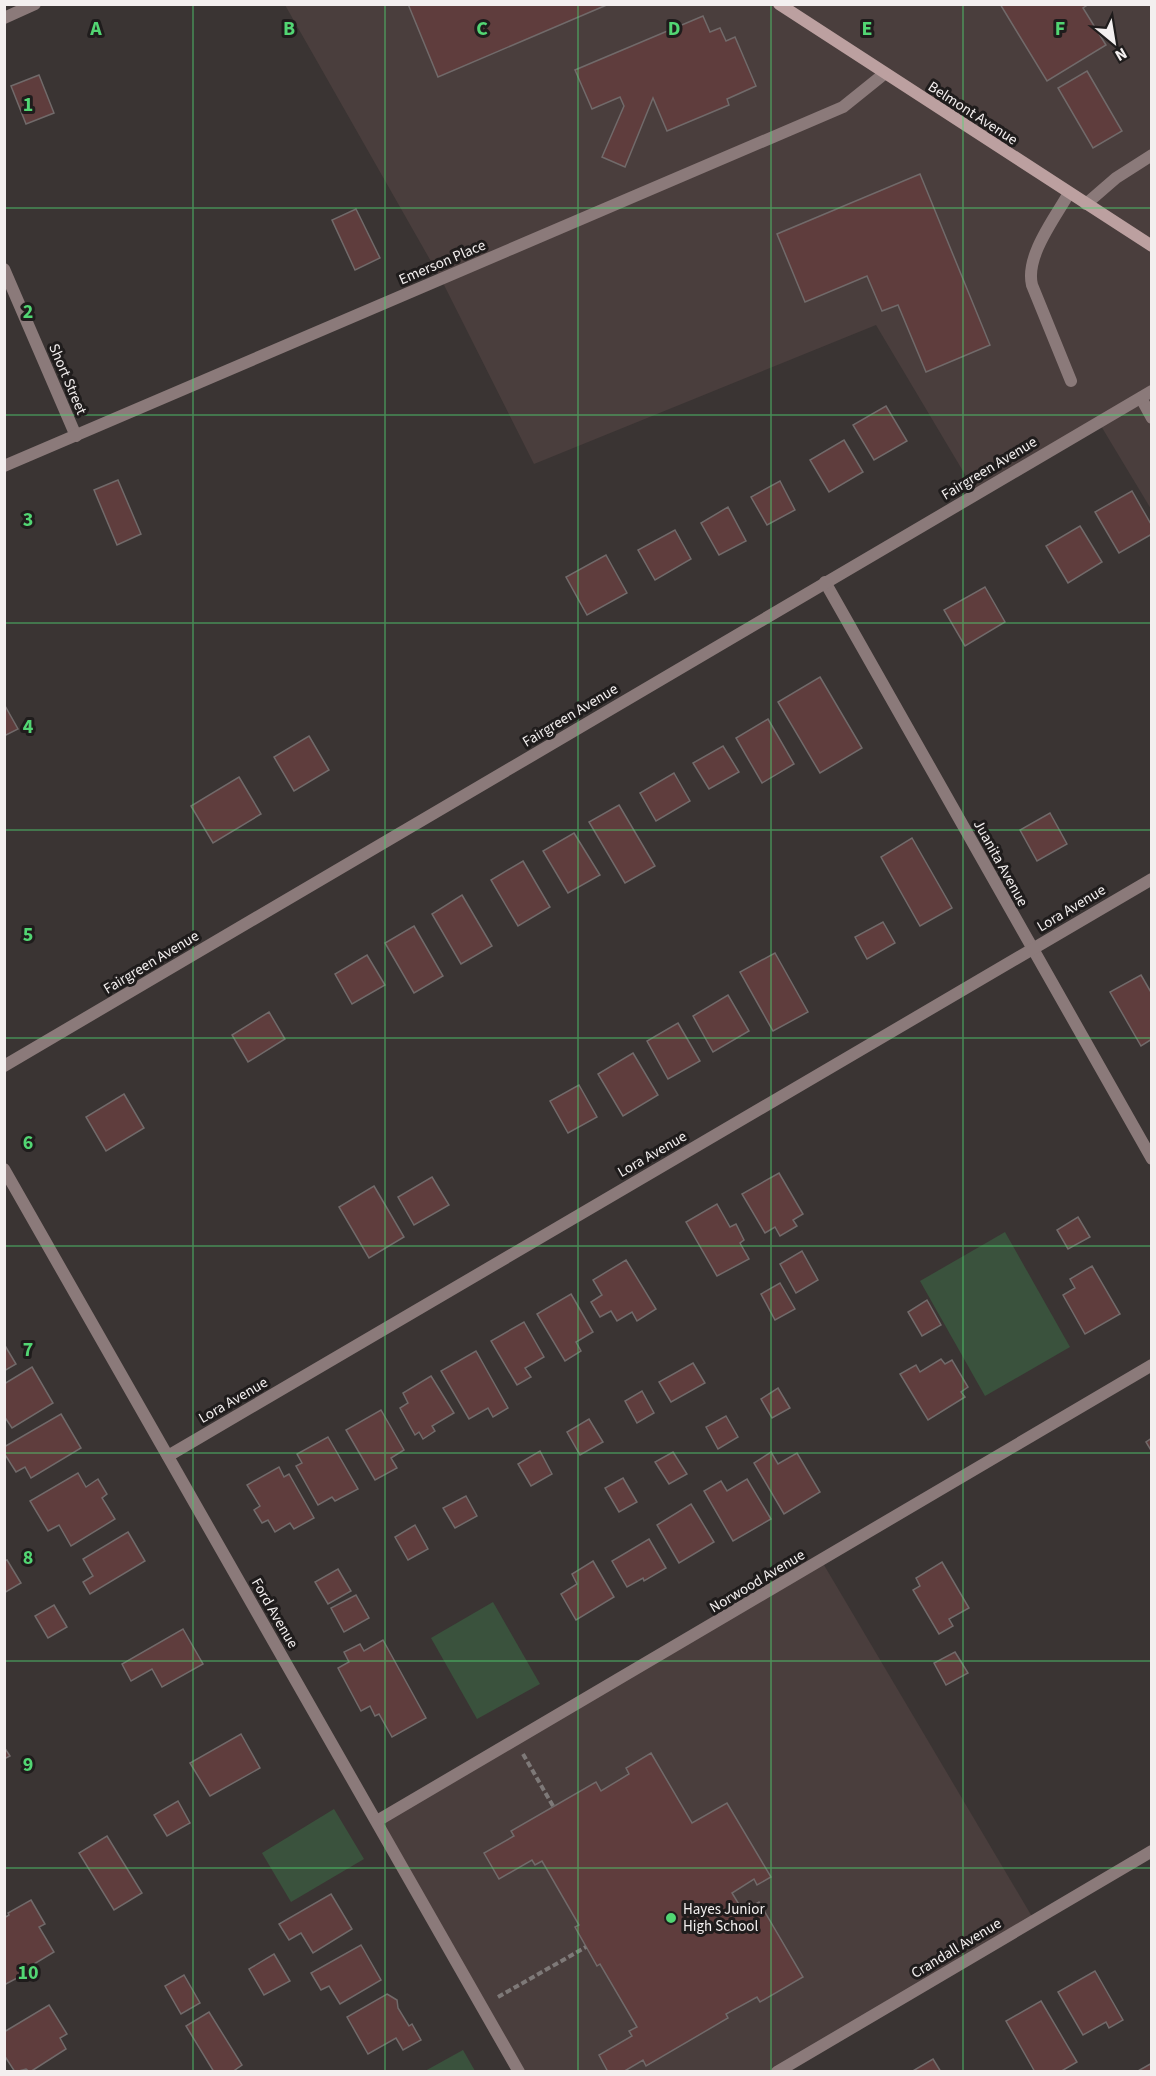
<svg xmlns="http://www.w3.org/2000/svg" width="1156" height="2076" font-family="'Source Sans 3',sans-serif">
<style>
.built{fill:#4a3e3d}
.green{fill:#3a523d}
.building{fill:#5f3d3d;stroke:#716a6a;stroke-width:1.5}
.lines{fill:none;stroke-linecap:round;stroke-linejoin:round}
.path{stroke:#7e7978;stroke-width:4;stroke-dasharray:6 3;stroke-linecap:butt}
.lane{stroke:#8b7a7a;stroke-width:12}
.street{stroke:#8b7a7a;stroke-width:12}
.secondary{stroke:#bca0a0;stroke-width:12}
.grid{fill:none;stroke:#52d673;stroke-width:1.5;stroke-opacity:0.55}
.poi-dot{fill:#52d673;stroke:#1f1c1c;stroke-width:2}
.labels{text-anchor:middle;stroke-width:6;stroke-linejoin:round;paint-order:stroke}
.street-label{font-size:15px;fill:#f3efef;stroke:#1f1c1c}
.poi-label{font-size:15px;fill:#f3efef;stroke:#1f1c1c;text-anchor:start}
.grid-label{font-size:20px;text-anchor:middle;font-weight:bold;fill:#52d673;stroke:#1f1c1c;stroke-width:6;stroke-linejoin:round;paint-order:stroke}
</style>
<rect width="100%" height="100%" fill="#3a3433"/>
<!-- built -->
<g class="built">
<path d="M285 5H1151V509L1098 421 976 493 876 325 534 464 441 279Z"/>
<path d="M821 1560 1034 1920 776 2071H519L377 1821Z"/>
</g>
<!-- green -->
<g class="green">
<path d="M1005 1232 1070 1347 985 1396 920 1281Z"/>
<path d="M493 1602 540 1684 477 1719 431 1638Z"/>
<path d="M334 1809 364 1859 291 1902 262 1853Z"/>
<path d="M463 2050 475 2071H425Z"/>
</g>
<!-- building -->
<g class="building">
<path d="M408 4H609L438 77Z"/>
<path d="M1000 4H1089L1083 8 1106 45 1047 81Z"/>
<path d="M703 16 710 32 720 28 726 41 735 37 756 86 727 99 729 105 667 131 653 98 625 167 602 157 624 106 620 97 592 109 575 70Z"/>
<path d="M1087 71 1122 131 1093 148 1058 88Z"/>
<path d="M39 75 54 113 26 124 11 86Z"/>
<path d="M920 174 990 345 926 372 898 305 882 311 867 276 805 302 777 234Z"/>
<path d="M356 209 380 258 355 270 332 220Z"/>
<path d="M886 406 907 441 874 460 853 425Z"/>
<path d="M844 440 863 472 829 492 810 460Z"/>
<path d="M118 480 141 534 117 545 94 490Z"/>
<path d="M780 481 795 510 767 525 751 497Z"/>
<path d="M1132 491 1152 526V534L1119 553 1095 512Z"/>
<path d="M728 507 746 541 719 555 701 523Z"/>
<path d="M1080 526 1102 562 1068 583 1046 546Z"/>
<path d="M675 530 691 559 655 580 638 550Z"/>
<path d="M606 555 627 593 587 615 566 577Z"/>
<path d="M985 587 1005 622 965 646 944 610Z"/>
<path d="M820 677 862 748 820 773 778 702Z"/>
<path d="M4 704 18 729 4 736Z"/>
<path d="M768 719 794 764 762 783 736 738Z"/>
<path d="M309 736 329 770 294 791 274 757Z"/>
<path d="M723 746 739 772 709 789 693 763Z"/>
<path d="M674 773 690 801 656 821 640 793Z"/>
<path d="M239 777 261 814 213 843 191 806Z"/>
<path d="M619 805 655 866 625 883 589 822Z"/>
<path d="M1050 813 1067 844 1037 861 1020 830Z"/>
<path d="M574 833 600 875 568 893 543 851Z"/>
<path d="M912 838 952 908 920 926 881 857Z"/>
<path d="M523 861 550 907 518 926 491 880Z"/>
<path d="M462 895 492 946 461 964 432 914Z"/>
<path d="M883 922 895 943 867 959 855 937Z"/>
<path d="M414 926 443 976 414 993 385 943Z"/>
<path d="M775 953 808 1012 773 1031 740 972Z"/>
<path d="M367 955 385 985 352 1004 335 974Z"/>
<path d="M1141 975 1152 994V1039L1141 1046 1110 992Z"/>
<path d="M728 995 749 1031 713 1052 693 1016Z"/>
<path d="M269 1012 285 1039 248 1062 232 1035Z"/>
<path d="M678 1023 700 1061 668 1079 647 1041Z"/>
<path d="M633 1053 658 1095 623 1116 598 1074Z"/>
<path d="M579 1085 597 1117 568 1133 550 1101Z"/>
<path d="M124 1094 144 1128 106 1151 86 1117Z"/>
<path d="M779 1173 803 1214 793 1220 797 1226 780 1236 775 1227 765 1233 742 1194Z"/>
<path d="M432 1177 449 1205 414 1225 398 1197Z"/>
<path d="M374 1186 404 1237 369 1258 339 1207Z"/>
<path d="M717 1204 730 1227 736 1224 744 1240 740 1243 749 1259 717 1276 686 1222Z"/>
<path d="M1078 1217 1090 1237 1068 1249 1057 1230Z"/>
<path d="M802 1251 818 1280 796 1293 780 1264Z"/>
<path d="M626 1260 656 1309 637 1321 632 1312 617 1321 611 1311 600 1317 591 1302 602 1295 593 1280Z"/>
<path d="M1092 1266 1120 1314 1085 1334 1063 1295 1075 1288 1070 1279Z"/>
<path d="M780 1283 795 1309 775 1320 761 1294Z"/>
<path d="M571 1294 593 1332 576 1342 581 1351 565 1361 537 1314Z"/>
<path d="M927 1300 941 1325 922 1336 908 1312Z"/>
<path d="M524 1322 544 1357 525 1368 531 1377 517 1385 491 1341Z"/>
<path d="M4 1344 16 1364 4 1371Z"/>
<path d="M476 1351 508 1408 493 1417 488 1408 469 1419 441 1371Z"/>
<path d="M941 1359 945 1364 952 1360 968 1387 961 1392 965 1397 928 1420 900 1374 916 1365 920 1372Z"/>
<path d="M693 1363 705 1383 671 1402 659 1382Z"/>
<path d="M32 1367 53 1403 12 1428 4 1416V1384Z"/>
<path d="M431 1376 454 1413 432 1426 435 1431 423 1439 419 1432 415 1435 400 1408 408 1403 403 1393Z"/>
<path d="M778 1388 790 1408 772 1418 761 1399Z"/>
<path d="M642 1391 654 1413 637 1423 625 1401Z"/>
<path d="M381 1410 404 1450 391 1458 397 1468 375 1480 346 1430Z"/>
<path d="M61 1414 81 1448 31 1478 25 1467 16 1472 4 1453V1447Z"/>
<path d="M726 1416 738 1437 718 1449 706 1427Z"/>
<path d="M589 1419 603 1442 580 1455 567 1432Z"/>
<path d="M328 1437 358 1489 335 1501 332 1497 318 1505 296 1466 302 1463 297 1454Z"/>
<path d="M1152 1438V1452L1146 1442Z"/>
<path d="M540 1451 552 1474 531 1486 518 1464Z"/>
<path d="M673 1452 687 1474 669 1484 655 1462Z"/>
<path d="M771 1452 778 1464 797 1453 820 1492 784 1514 754 1463Z"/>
<path d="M279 1467 284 1477 289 1474 314 1518 294 1529 290 1523 275 1532 268 1520 262 1523 254 1510 260 1506 247 1485Z"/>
<path d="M78 1473 86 1487 98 1479 107 1494 102 1498 115 1519 71 1546 59 1525 48 1531 30 1501Z"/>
<path d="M623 1478 637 1502 619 1512 605 1488Z"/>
<path d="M747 1479 771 1519 733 1541 704 1491 721 1481 727 1491Z"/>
<path d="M466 1496 477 1516 455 1528 443 1508Z"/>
<path d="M691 1504 714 1542 679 1563 657 1525Z"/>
<path d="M415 1525 428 1549 408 1560 395 1537Z"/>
<path d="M128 1532 145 1561 90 1594 83 1582 93 1576 83 1559Z"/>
<path d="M649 1539 666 1568 644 1581 643 1578 627 1587 612 1561Z"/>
<path d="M7 1560 21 1583 4 1593V1561Z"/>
<path d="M593 1561 614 1597 576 1620 561 1594 577 1584 572 1574Z"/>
<path d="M942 1562 969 1608 949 1619 953 1626 939 1634 913 1590 920 1586 916 1578Z"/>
<path d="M338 1569 351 1591 328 1604 315 1582Z"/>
<path d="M356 1595 369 1618 344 1632 331 1608Z"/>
<path d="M54 1605 67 1627 48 1638 35 1616Z"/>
<path d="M183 1629 203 1664 162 1687 152 1669 131 1681 122 1664Z"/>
<path d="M383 1640 426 1718 392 1737 379 1714 375 1716 370 1706 361 1711 338 1668 349 1662 344 1652 360 1644 364 1651Z"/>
<path d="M955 1652 968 1673 946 1685 934 1663Z"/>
<path d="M241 1734 260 1768 210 1796 190 1763Z"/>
<path d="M4 1747 10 1756 4 1759Z"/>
<path d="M651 1753 692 1823 727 1803 771 1877 757 1885 754 1879 732 1893 743 1911 759 1902 803 1977 760 2002 757 1997 726 2014 728 2018 646 2066 643 2060 623 2072H608L599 2055 632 2036 629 2031 637 2027 600 1964 597 1966 575 1927 579 1925 542 1861 535 1865 532 1860 499 1879 484 1853 514 1836 511 1831 596 1782 601 1791 629 1774 626 1768Z"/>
<path d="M178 1801 190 1823 167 1836 154 1815Z"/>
<path d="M107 1836 142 1893 114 1910 79 1853Z"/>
<path d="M331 1894 352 1929 313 1953 301 1933 289 1940 279 1924Z"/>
<path d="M31 1900 45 1924 39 1927 54 1952 19 1973 21 1976 4 1985V1918L9 1915 8 1913Z"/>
<path d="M361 1945 381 1980 340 2004 329 1986 321 1990 311 1973Z"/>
<path d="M274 1954 290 1981 264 1995 249 1969Z"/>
<path d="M1095 1971 1123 2020 1109 2028 1106 2022 1083 2035 1058 1992Z"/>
<path d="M184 1975 200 2003 181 2014 165 1986Z"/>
<path d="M387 1994 397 2000 398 2008 409 2026 412 2024 421 2040 403 2050 396 2038 368 2054 347 2017Z"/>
<path d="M1041 2001 1077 2062 1060 2072H1035L1006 2021Z"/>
<path d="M49 2005 67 2034 60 2038 66 2049 30 2072 26 2069 15 2072 4 2055V2032Z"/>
<path d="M209 2012 242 2065 232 2072H214L186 2026Z"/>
<path d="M933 2059 941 2072H911Z"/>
<path d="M1152 2063V2072H1136Z"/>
</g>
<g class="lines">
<!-- path -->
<g class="path">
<path d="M523 1754 553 1806"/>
<path d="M498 1997 586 1947"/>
</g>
<!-- lane -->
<g class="lane">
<path d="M1069 193C1055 218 1025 256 1032 285L1071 381"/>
<path d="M1141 398 1152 418"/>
</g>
<!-- street -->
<g class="street">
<path d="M4 18 35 4"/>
<path d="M1086 204 1116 178 1152 155"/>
<path d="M4 269 76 436"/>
<path d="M4 466 843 107 884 74"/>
<path d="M825 582 1152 1159"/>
<path d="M4 1066 1152 391"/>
<path d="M4 1169 519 2072"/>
<path d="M168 1456 1152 879"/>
<path d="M377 1821 1152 1365"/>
<path d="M777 2072 1152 1851"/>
</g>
<!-- secondary -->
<path class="secondary" d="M779 4 1152 246"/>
</g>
<!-- grid -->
<path class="grid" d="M193 4V2072M385 4V2072M578 4V2072M771 4V2072M963 4V2072M4 208H1152M4 415H1152M4 623H1152M4 830H1152M4 1038H1152M4 1246H1152M4 1453H1152M4 1661H1152M4 1868H1152"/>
<!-- markers -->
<circle class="poi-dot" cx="671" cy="1918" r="6"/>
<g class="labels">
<!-- street labels -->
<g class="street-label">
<text transform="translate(973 113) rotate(33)" y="5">Belmont Avenue</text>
<text transform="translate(442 262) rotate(-23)" y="5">Emerson Place</text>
<text transform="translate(68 379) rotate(67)" y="5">Short Street</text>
<text transform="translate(989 468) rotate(-31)" y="5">Fairgreen Avenue</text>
<text transform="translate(570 715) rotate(-31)" y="5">Fairgreen Avenue</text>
<text transform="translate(1001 863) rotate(61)" y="5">Juanita Avenue</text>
<text transform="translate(1071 908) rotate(-31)" y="5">Lora Avenue</text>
<text transform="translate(151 962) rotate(-31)" y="5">Fairgreen Avenue</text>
<text transform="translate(652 1154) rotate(-30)" y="5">Lora Avenue</text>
<text transform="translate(233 1400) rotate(-30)" y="5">Lora Avenue</text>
<text transform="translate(757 1581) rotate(-31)" y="5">Norwood Avenue</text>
<text transform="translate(275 1613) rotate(60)" y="5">Ford Avenue</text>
<text transform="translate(956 1948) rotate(-31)" y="5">Crandall Avenue</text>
</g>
<!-- poi labels -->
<g class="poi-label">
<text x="683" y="1914">Hayes Junior<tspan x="683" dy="17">High School</tspan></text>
</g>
</g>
<g class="grid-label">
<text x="96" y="35">A</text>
<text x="289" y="35">B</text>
<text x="482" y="35">C</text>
<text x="674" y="35">D</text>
<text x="867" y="35">E</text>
<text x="1060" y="35">F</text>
<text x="28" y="111">1</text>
<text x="28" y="318">2</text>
<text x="28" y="526">3</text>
<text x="28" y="733">4</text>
<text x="28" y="941">5</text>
<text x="28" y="1149">6</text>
<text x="28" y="1356">7</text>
<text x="28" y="1564">8</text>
<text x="28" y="1771">9</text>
<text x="28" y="1979">10</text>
</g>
<!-- border -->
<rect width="1156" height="2076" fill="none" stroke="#f3efef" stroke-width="12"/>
<!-- north arrow -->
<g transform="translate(1114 42) rotate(150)" stroke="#1f1c1c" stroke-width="4.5" paint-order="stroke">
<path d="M0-4.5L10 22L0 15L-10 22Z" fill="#f3efef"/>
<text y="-9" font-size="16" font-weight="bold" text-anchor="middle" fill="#f3efef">N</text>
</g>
</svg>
